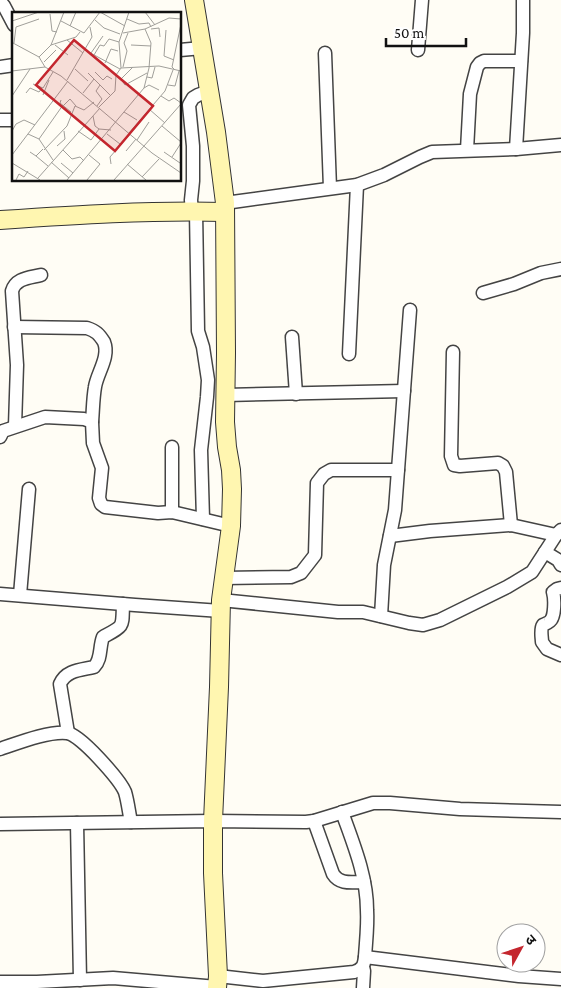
<svg xmlns="http://www.w3.org/2000/svg" width="561" height="988" font-family="'Crimson Pro','Noto Sans Devanagari',serif">
<style>
.lines{fill:none;stroke-linecap:round;stroke-linejoin:round}
.street-casing{stroke:#444;stroke-width:15}
.secondary-casing{stroke:#333;stroke-width:20}
.street{stroke:#fff;stroke-width:12}
.secondary{stroke:#fff6b0;stroke-width:18}
.inset-road{fill:none;stroke:#a09f9a;stroke-width:1}
.view{fill:#c4262e;fill-opacity:0.15;stroke:#c4262e;stroke-width:2.5}
.inset-edge{fill:none;stroke:#111;stroke-width:2.5}
</style>
<rect width="100%" height="100%" fill="#fffdf5"/>
<g class="lines">
<!-- street casing -->
<g class="street-casing">
<g id="street">
<path d="M0 1 4 6 14 25"/>
<path d="M180 50 202 48"/>
<path d="M418 50 422 0"/>
<path d="M325 53 330 188"/>
<path d="M0 67 14 65"/>
<path d="M0 120H14"/>
<path d="M516 149 523 33V0"/>
<path d="M467 150 470 94 477 67 480 63 484 61H521"/>
<path d="M225 203 357 185 384 175 420 157 432 152 516 149 561 145"/>
<path d="M196 211 198 331 203 347 208 380 207 397 201 450 203 519"/>
<path d="M192 212 191 200 193 181V146L189 105 193 98 198 95 209 91"/>
<path d="M483 293 514 284 541 273 561 269"/>
<path d="M14 327 87 328C96 331 99 334 104 342 110 357 97 373 95 387 93 398 93 410 92 422"/>
<path d="M292 337 296 394"/>
<path d="M453 352 451 456 454 465 460 466 498 463 503 466 506 472 511 525"/>
<path d="M349 354 357 185"/>
<path d="M226 395 404 391"/>
<path d="M15 426 17 365 12 291C16 278 29 278 41 275"/>
<path d="M0 437 3 431 45 417 84 419 92 422 93 443 102 468 99 498 101 504 105 507 158 513 172 512 231 526"/>
<path d="M172 512V447"/>
<path d="M390 536 430 531 511 525 556 535"/>
<path d="M545 552 558 560 561 565"/>
<path d="M223 578 291 577 301 573 315 555 317 483 324 474 331 470H398"/>
<path d="M561 588 557 589 553 592C555 599 555 617 550 621 550 622 543 625 543 625 540 629 542 638 542 642L547 649 561 655"/>
<path d="M0 594 135 605 221 611"/>
<path d="M20 595 29 489"/>
<path d="M221 600 338 612H363L409 623 423 625 440 620 507 587 532 572 556 535 561 530"/>
<path d="M381 616 384 565 395 510 410 310"/>
<path d="M68 733 60 684C66 670 81 670 94 667 102 659 99 647 103 637 125 625 122 628 123 604"/>
<path d="M0 749C18 743 48 731 67 733 80 734 120 780 125 792 128 802 129 813 131 822"/>
<path d="M342 812C353 843 367 876 367 910 368 925 366 941 365 957"/>
<path d="M314 821 333 874C340 885 352 882 364 882"/>
<path d="M77 823 80 980"/>
<path d="M0 824 213 821 306 822 314 821 373 803H390L460 809 561 812"/>
<path d="M363 967 364 971 363 988"/>
<path d="M218 976 263 981 354 972C363 969 364 965 365 957L519 976 561 979"/>
<path d="M0 982H37L113 978 217 987"/>
</g>
</g>
<!-- secondary casing -->
<g class="secondary-casing">
<g id="secondary">
<path d="M194 0 216 132 225 203 226 353 225 422 227 447 231 470 232 489 231 526 221 600 219 687 213 821V873L218 976 217 988"/>
<path d="M0 220C75 215 150 210 225 212"/>
</g>
</g>
<!-- street -->
<use href="#street" class="street"/>
<!-- secondary -->
<use href="#secondary" class="secondary"/>
</g>
<!-- overview -->
<g transform="translate(12 12)">
<rect width="169" height="169" fill="#fffdf5"/>
<path class="inset-road" d="M133 0 143 13M38 2 40 19 45 20M115 7 127 12 137 11 139 15M83 8 92 16 108 22M0 9 27 0M49 9 72 21 88 0 113 14M58 14 64 0M133 17 139 31 137 56M139 17 147 16 148 25M154 18 152 44 162 48M111 21 133 17 157 6 169 7M55 28 71 41M1 31 27 45M2 31 4 15 27 7M39 33 64 25 68 20M43 33 56 43M119 33 139 34M73 38 108 57M79 41 91 24M82 43 88 33 92 34 97 27 107 30M32 50 44 38M93 51 99 37 106 39M33 55 27 45 39 33 52 0M111 55 115 39 112 31 116 21M109 56 147 54 169 59M63 57 76 69M163 58 160 55 169 12M0 59 33 55 49 64 140 141 169 161M83 60 91 68 95 64 100 67M76 61 99 84M135 65 140 66 143 55M109 67 113 73 135 61M109 67 121 55M55 68 80 25 78 15M21 72 31 76 41 60M156 73 163 74 167 59M132 76 137 73 147 78M14 81 18 76 27 80 30 76M71 81 82 67M31 83 37 68M0 84 18 57M149 84 157 89 162 86 169 91M49 88 48 91 59 100M51 94 58 87 64 94M85 94 90 87 84 79 88 73M87 95 103 79 104 63 109 56 107 30 117 0M137 97 153 111M112 100 125 108M81 104 83 114 87 117M150 114 169 130M0 119 4 112 12 108 23 113M66 119 79 128 87 117 99 118M117 121 153 79 161 58M16 122 27 127 41 148M95 122 108 132M27 127 51 93M125 128 137 110M45 134 53 127 52 119M32 138 55 114 63 94 72 98 82 90M51 138 60 147 68 145 72 149M114 139 124 127M18 140 24 144 31 137M152 140 168 151M0 143 56 69M24 144 36 154M160 145 169 131M39 150 57 166M0 151 28 168M49 151 61 161M99 152 98 145 118 122M115 152 134 168M130 165 147 147M26 166 88 96M4 168 7 162 12 165 16 159M55 168 132 76 137 56M75 168 88 152 77 143M102 168 169 92"/>
<path class="view" d="M62 28 141 94 103 139 24 73Z"/>
<rect width="169" height="169" class="inset-edge"/>
</g>
<!-- north arrow -->
<g transform="translate(521 948) rotate(50)"><circle r="24" fill="#ffffff" stroke="#a0a0a0"/>
<path d="M0-4L9 19L0 12L-9 19Z" fill="#c4262e"/>
<text y="-8" font-size="14" font-weight="bold" text-anchor="middle" fill="#111111">उ</text>
</g>
<!-- scale -->
<path d="M386 38v8h80v-8" fill="none" stroke="#111111" stroke-width="2.5"/>
<text x="394" y="38" font-size="15" fill="#111111" stroke="#ffffff" stroke-width="4" paint-order="stroke">50 m</text>
</svg>
